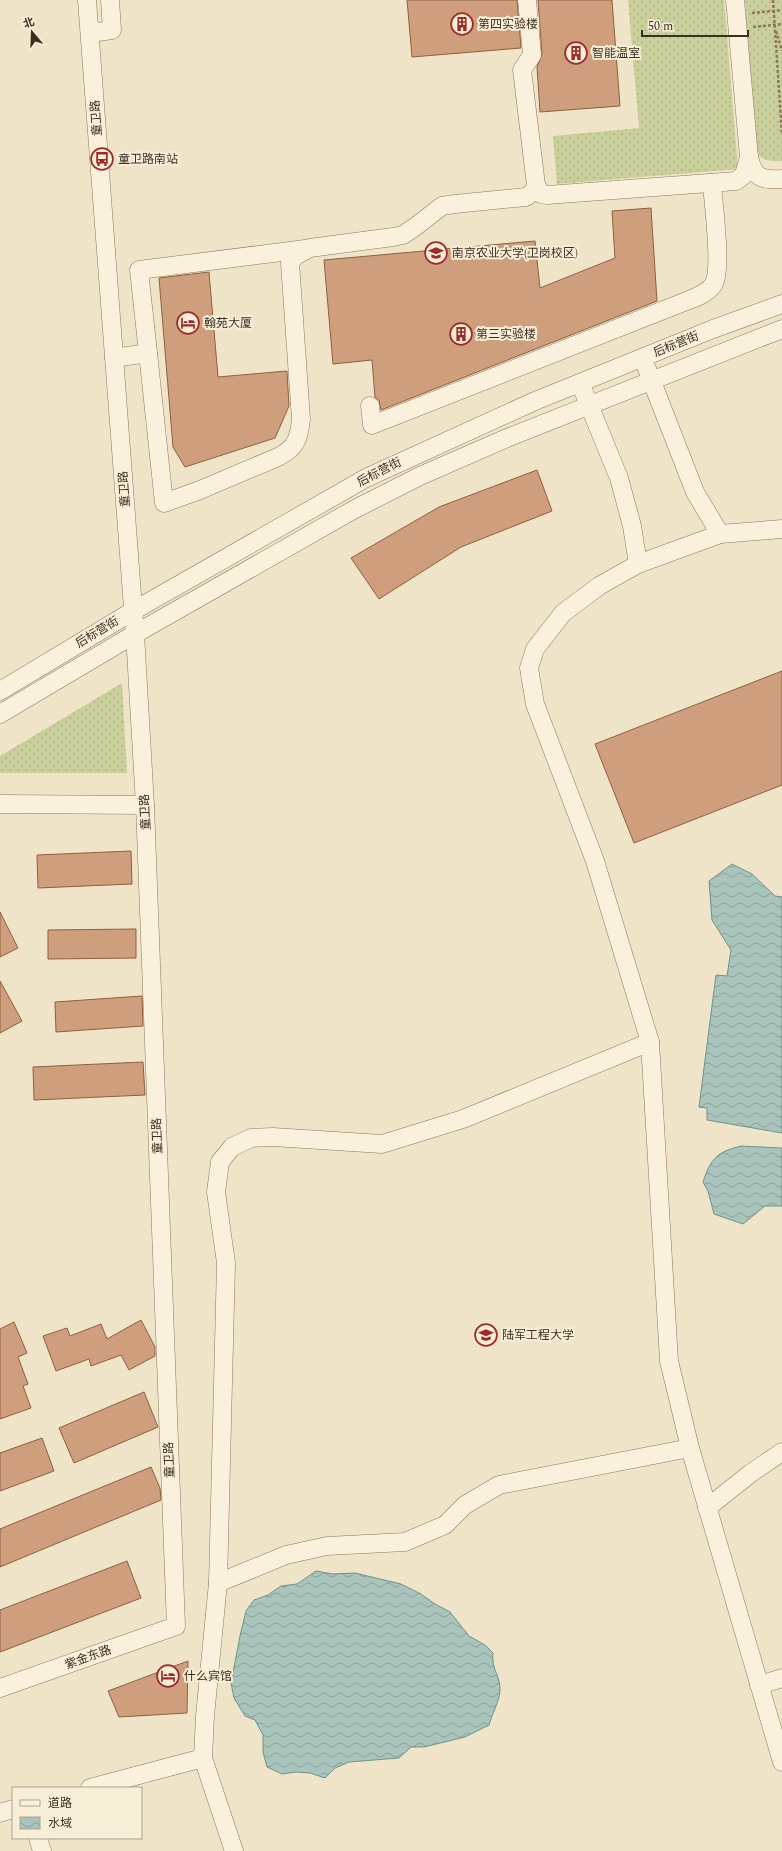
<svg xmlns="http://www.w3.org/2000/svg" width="782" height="1851" font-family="Spectral,'Noto Sans SC',serif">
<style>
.grass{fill:url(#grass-dots)}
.water{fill:url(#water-waves);stroke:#6f938a}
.building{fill:#cf9f7d;stroke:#8d5f41}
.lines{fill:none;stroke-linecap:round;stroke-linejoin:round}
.minor-casing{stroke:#8d765c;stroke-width:19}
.path{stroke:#8d765c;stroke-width:2.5;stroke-dasharray:3 2;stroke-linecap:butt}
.minor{stroke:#faf1dc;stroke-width:18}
.labels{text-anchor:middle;stroke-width:4;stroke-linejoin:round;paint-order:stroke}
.poi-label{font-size:12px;fill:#3d2e20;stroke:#f7eed8;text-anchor:start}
.street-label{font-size:12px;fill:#3d2e20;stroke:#f7eed8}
</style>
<defs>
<pattern id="grass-dots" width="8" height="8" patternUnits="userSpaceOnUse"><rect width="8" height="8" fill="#c9cf9b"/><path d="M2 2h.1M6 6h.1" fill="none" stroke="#aeb285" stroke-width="1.8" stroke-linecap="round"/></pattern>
<pattern id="water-waves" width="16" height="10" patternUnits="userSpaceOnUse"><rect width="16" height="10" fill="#a9c4bc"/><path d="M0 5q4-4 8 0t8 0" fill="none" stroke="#8ba098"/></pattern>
</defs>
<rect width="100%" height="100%" fill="#f0e4c8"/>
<!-- grass -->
<g class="grass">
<path d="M628 0H724L738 169 557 184 553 136 639 128Z"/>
<path d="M745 0H782V161C769 162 760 161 754 148Z"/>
<path d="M122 683 127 773H0V756Z"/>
</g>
<!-- water -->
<g class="water">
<path d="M732 864 752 874 775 896 782 897V1133L707 1120V1108L699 1107 716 975 727 976 731 950 712 920 709 881Z"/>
<path d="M741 1146 782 1148V1206H765L743 1224 714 1214 708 1191 703 1182C711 1158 717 1152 741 1146Z"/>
<path d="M316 1571 333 1574 355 1573 401 1584 421 1594 435 1604 450 1612 469 1636 485 1645 493 1653C491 1669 501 1677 500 1691 499 1702 492 1714 489 1725L465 1737 424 1747H411L399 1758 349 1762 335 1768 325 1778 310 1773 296 1772 282 1774 267 1767 263 1752V1735L255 1720 245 1716 234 1698 231 1683 240 1636 246 1611 254 1600 268 1595 281 1586 297 1584Z"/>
</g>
<!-- building -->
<g class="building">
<path d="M407 0H517L521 48 412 57Z"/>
<path d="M538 0H612L620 106 540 112 537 67 542 54Z"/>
<path d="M651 208 657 301 381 410 379 400 375 397 372 360 333 364 324 260 535 241 540 288 615 258 612 211Z"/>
<path d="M209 272 218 377 287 371 289 406 275 438 185 467 173 447 159 278Z"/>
<path d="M537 470 552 511 461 547 379 599 351 558 439 507Z"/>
<path d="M782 671V785L634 843 595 744Z"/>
<path d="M131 851 132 884 38 888 37 855Z"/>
<path d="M0 912 18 948 0 957Z"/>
<path d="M136 929V958L48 959V930Z"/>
<path d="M0 981 22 1021 0 1033Z"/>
<path d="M142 996 143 1026 56 1032 55 1002Z"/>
<path d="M143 1062 145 1095 34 1100 33 1067Z"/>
<path d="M141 1320 155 1347V1356L129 1370 121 1355 91 1366 89 1359 56 1371 43 1336 67 1328 70 1336 101 1324 107 1339Z"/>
<path d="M14 1322 27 1353 18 1357 28 1384 23 1386 31 1408 0 1419V1329Z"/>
<path d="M144 1392 158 1427 74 1463 59 1428Z"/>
<path d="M42 1438 54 1471 0 1491V1453Z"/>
<path d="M151 1467 160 1488 161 1500 0 1567V1529Z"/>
<path d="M127 1561 141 1598 0 1652V1610Z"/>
<path d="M188 1661 187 1713 119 1717 108 1691Z"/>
</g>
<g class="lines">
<!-- minor casing -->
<g class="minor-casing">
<g id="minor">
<path d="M527 0 532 55 522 70 536 185 541 194 547 195 736 181 744 175 749 157"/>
<path d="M735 0 749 157C754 179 762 180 782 179"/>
<path d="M90 33 112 30 110 0"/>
<path d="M148 353 164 503 200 490 278 457C296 448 299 439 301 419L290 263 295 256 310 248 393 237 403 235 415 227 442 206 455 204 526 197 533 192 536 185"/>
<path d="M114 358 148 353 139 270 305 249"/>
<path d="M647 369 695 492 720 534 782 529"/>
<path d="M580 383 619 478 632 526 638 564 599 586 563 613 535 649 529 668 535 704 595 861 650 1042 669 1361 690 1448 782 1762"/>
<path d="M370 406 372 425 684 302C694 298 707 294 713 285 723 271 713 203 712 183"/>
<path d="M638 564 720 534"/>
<path d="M0 691 133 611 366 478 535 401 713 329 782 304"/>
<path d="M0 714 135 634 355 509 420 476 507 438 782 329"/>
<path d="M0 804 145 805"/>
<path d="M707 1508 751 1473 782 1452"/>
<path d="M218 1583 286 1555 327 1546 405 1542 445 1525 465 1505 499 1485 690 1448"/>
<path d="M759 1685 782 1678"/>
<path d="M0 1688 176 1626 145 805 135 634 87 0"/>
<path d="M90 1788 203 1758"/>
<path d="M0 1813 13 1809"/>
<path d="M38 1838 42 1851"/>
<path d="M234 1851 203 1758 205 1716 218 1583 226 1263 216 1192 220 1162 232 1147 251 1138 273 1137 382 1144 463 1119 650 1042"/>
</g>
</g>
<!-- path -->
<g class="path">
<path d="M773 0 782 135"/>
<path d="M752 13 782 10"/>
<path d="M753 27 782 24"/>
<path d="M776 31 782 51"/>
</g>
<!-- minor -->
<use href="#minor" class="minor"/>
</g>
<!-- icons -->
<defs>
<g id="building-ring" transform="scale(1.15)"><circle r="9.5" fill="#f7eed8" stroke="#9e2a2b" stroke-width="1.5"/><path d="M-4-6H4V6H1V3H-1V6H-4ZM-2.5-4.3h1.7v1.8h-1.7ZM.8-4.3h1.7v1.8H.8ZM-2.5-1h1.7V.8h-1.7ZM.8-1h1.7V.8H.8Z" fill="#9e2a2b"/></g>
<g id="bus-ring" transform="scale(1.15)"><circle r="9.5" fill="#f7eed8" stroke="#9e2a2b" stroke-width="1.5"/><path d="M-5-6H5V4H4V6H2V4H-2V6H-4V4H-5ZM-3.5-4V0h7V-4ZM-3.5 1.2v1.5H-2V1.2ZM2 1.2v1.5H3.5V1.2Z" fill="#9e2a2b"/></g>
<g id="university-ring" transform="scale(1.15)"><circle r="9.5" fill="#f7eed8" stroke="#9e2a2b" stroke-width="1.5"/><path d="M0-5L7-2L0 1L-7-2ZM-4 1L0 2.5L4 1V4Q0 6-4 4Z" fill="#9e2a2b"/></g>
<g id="hotel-ring" transform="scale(1.15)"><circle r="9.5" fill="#f7eed8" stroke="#9e2a2b" stroke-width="1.5"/><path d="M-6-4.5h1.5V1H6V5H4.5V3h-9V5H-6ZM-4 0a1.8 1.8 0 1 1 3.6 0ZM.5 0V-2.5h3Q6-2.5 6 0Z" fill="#9e2a2b"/></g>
</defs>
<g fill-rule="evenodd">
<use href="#building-ring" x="462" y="24"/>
<use href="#building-ring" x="576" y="53"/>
<use href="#bus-ring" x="102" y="159"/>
<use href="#university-ring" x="436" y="253"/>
<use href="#hotel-ring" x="188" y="323"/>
<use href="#building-ring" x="461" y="334"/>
<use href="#university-ring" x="486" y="1335"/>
<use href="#hotel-ring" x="168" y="1676"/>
</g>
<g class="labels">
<!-- poi labels -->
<g class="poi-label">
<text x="478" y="28">第四实验楼</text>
<text x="592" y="57">智能温室</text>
<text x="118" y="163">童卫路南站</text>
<text x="452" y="257">南京农业大学(卫岗校区)</text>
<text x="204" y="327">翰苑大厦</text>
<text x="476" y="338">第三实验楼</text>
<text x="502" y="1339">陆军工程大学</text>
<text x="184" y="1680">什么宾馆</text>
</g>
<!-- street labels -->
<g class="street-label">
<text transform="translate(96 118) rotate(-94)" y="4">童卫路</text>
<text transform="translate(676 344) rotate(-22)" y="4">后标营街</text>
<text transform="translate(379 472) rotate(-27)" y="4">后标营街</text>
<text transform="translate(124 489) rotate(-94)" y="4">童卫路</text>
<text transform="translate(97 632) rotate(-31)" y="4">后标营街</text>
<text transform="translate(145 812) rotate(-93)" y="4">童卫路</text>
<text transform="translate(157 1136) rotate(-92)" y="4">童卫路</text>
<text transform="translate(169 1460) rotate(-92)" y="4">童卫路</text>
<text transform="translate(88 1657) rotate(-20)" y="4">紫金东路</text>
</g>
</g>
<!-- legend -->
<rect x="12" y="1787" width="130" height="52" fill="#f7eed8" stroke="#ada18e"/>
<rect x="20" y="1800" width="20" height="6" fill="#faf1dc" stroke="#ada18e"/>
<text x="48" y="1807" font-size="12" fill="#3d2e20">道路</text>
<rect x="20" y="1817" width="20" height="12" fill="url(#water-waves)" stroke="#ada18e"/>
<text x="48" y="1827" font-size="12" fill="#3d2e20">水域</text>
<!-- north arrow -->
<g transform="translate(32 32) rotate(341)" stroke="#f7eed8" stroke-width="3" paint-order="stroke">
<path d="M0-3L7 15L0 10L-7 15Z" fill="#3d2e20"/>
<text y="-6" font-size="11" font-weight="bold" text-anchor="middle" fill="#3d2e20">北</text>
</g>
<!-- scale -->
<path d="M642 30v6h106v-6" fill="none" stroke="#3d2e20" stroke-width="2"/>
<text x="648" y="30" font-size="12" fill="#3d2e20" stroke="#f7eed8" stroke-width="3" paint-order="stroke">50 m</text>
</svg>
